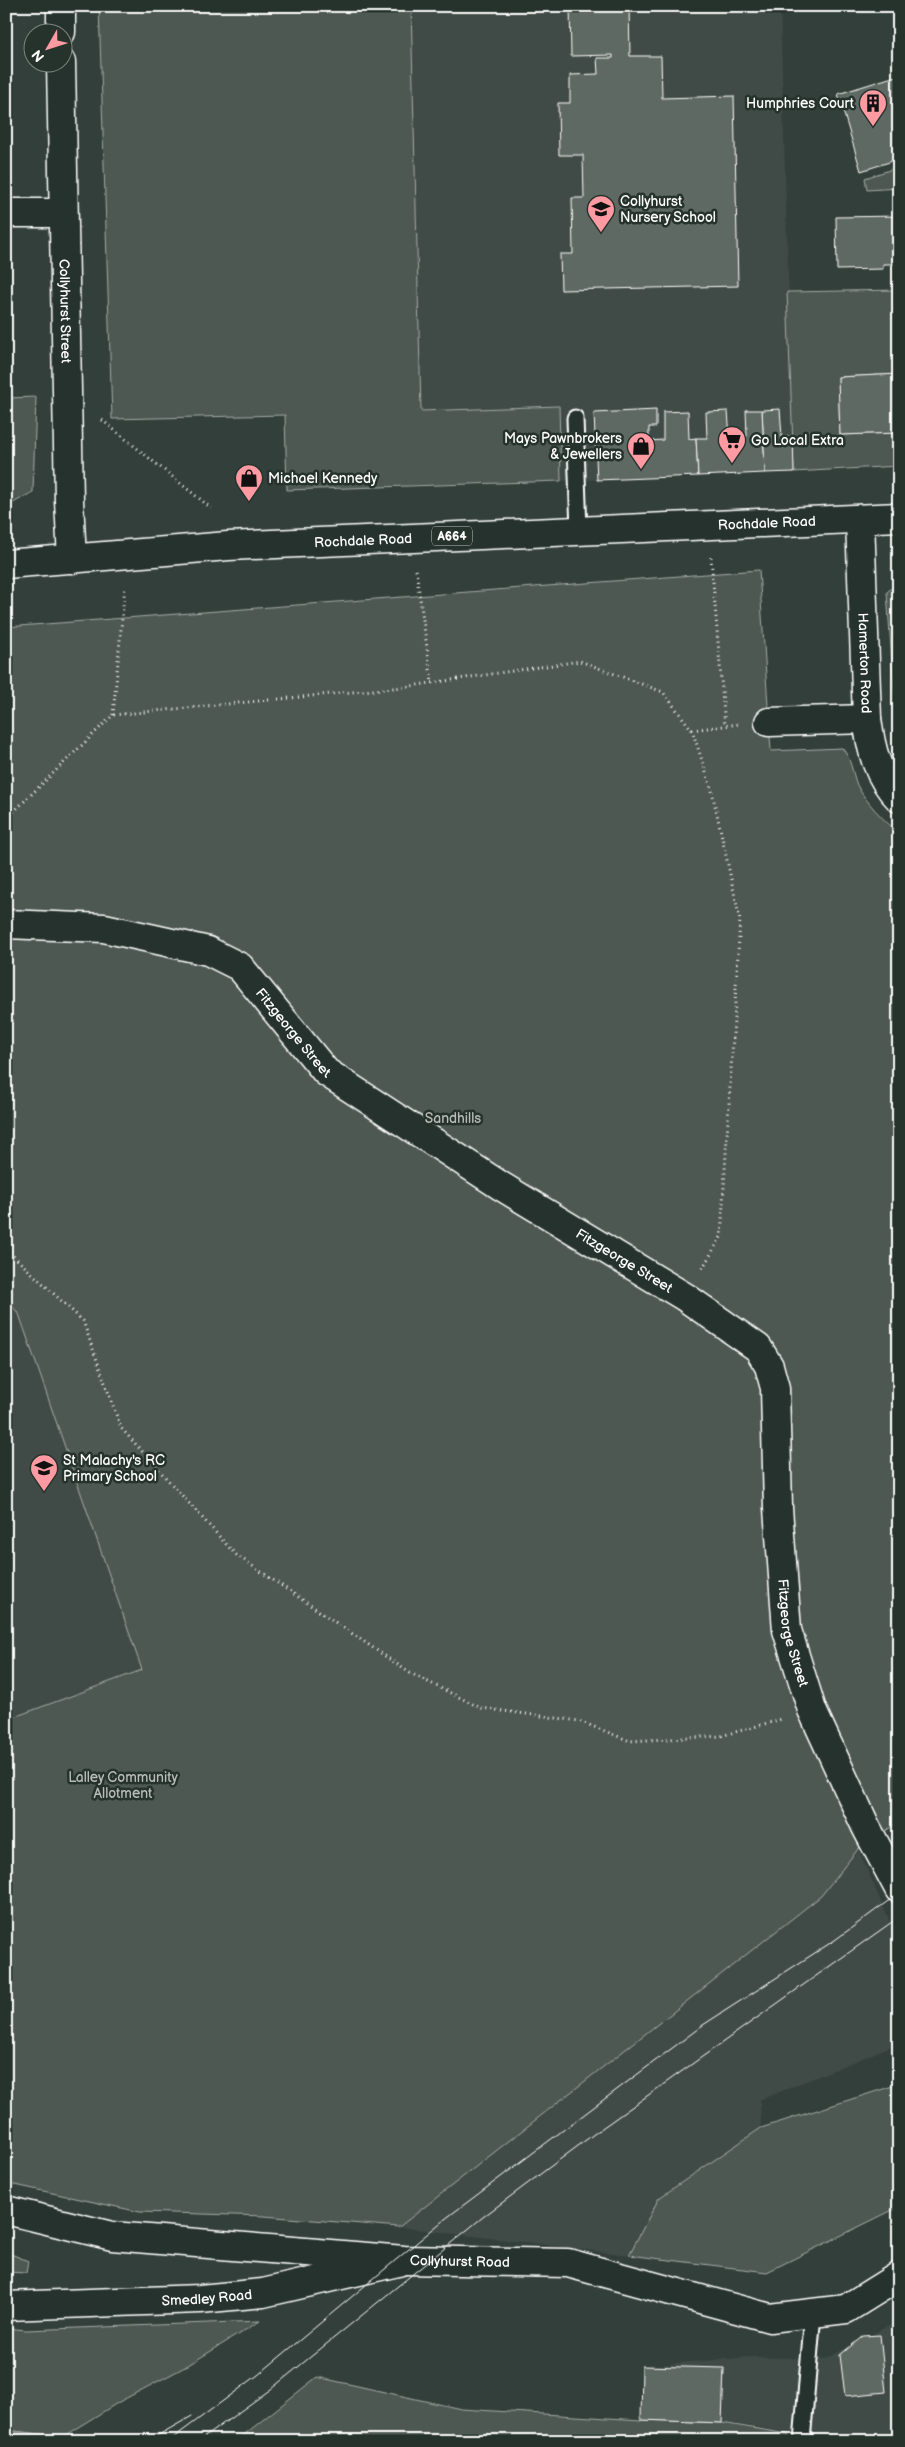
<svg xmlns="http://www.w3.org/2000/svg" width="905" height="2447" font-family="'Balsamiq Sans',sans-serif">
<style>
.built{fill:#404c47}
.green{fill:#4d5853;stroke:#a6aca9}
.water{fill:#737b78;stroke:#abb0ae}
.lines{fill:none;stroke-linecap:round;stroke-linejoin:round}
.shore{stroke:#c7cac9;stroke-width:1}
.building{fill:#5f6964;stroke:#fff}
.service-casing{stroke:#fff;stroke-width:19}
.minor-casing{stroke:#fff;stroke-width:31}
.tertiary-casing{stroke:#fff;stroke-width:31}
.trunk-casing{stroke:#fff;stroke-width:31}
.path{stroke:#fff;stroke-width:3;stroke-dasharray:1 4;stroke-linecap:butt}
.service{stroke:#26332d;stroke-width:15}
.minor{stroke:#26332d;stroke-width:28}
.tertiary{stroke:#26332d;stroke-width:28}
.trunk{stroke:#26332d;stroke-width:28}
.tram{stroke:#fff;stroke-width:1}
.labels{text-anchor:middle;stroke-width:5;stroke-linejoin:round;paint-order:stroke}
.shield{fill:#26332d;stroke:#bec2c0;stroke-width:1}
.shield-label{font-size:12px;font-weight:bold;fill:#fff}
.poi-label{font-size:14px;fill:#fff;stroke:#26332d;text-anchor:start}
.street-label{font-size:14px;fill:#fff;stroke:#26332d}
.park-label{font-size:14px;fill:#b8bcba;stroke:#26332d}
</style>
<rect width="100%" height="100%" fill="#333f3a"/>
<filter id="ink" filterUnits="userSpaceOnUse"><feTurbulence type="fractalNoise" baseFrequency=".02" numOctaves="2"/><feDisplacementMap in="SourceGraphic" scale="10" xChannelSelector="R" yChannelSelector="G"/><feConvolveMatrix kernelMatrix="1 2 1 2 8 2 1 2 1" color-interpolation-filters="sRGB"/></filter>
<g filter="url(#ink)">
<!-- built -->
<g class="built">
<path d="M411 6H780L794 472 561 481 559 406 421 411Z"/>
<path d="M6 1299 19 1313 143 1670 6 1720Z"/>
<path d="M858 1849 899 1943V2043L760 2100 767 2272 399 2227 264 2216Z"/>
<path d="M899 2320V2441H840L737 2424 641 2420 642 2366 751 2357 826 2359Z"/>
</g>
<!-- green -->
<g class="green">
<path d="M99 6H411L421 411 559 406 561 481 287 490 285 415 112 419Z"/>
<path d="M899 167V188L867 190 865 178Z"/>
<path d="M899 290V374L838 377 840 435 899 433V466L794 472 787 292Z"/>
<path d="M36 397 33 492 6 507V398Z"/>
<path d="M759 570 771 751 842 748C851 758 852 772 857 785 864 800 885 822 899 833V1822L858 1849 821 1896 399 2227 264 2216 140 2212 6 2183V1720L142 1670 19 1314 6 1299V627Z"/>
<path d="M899 581V735H897L887 592Z"/>
<path d="M899 2084V2207L767 2272 629 2255 659 2198 761 2128Z"/>
<path d="M6 2252 28 2261 26 2273 6 2272Z"/>
<path d="M260 2321 185 2367 119 2402 62 2437 6 2430V2328L26 2330Z"/>
<path d="M317 2377 461 2409 641 2420 722 2423 788 2434V2441H236Z"/>
</g>
<!-- water -->
<path class="water" d="M6 2430 99 2441H6Z"/>
<g class="lines">
<!-- shore -->
<path class="shore" d="M6 2435 57 2441"/>
</g>
<!-- building -->
<g class="building">
<path d="M570 6H629L630 56H661L662 98 734 96 738 286 561 290 560 254H573L572 198H584L583 155H559L558 103H570V75L598 74 597 58H613V55L571 56Z"/>
<path d="M899 75V159L861 171 838 94Z"/>
<path d="M899 216V264H883V269L837 270 836 217Z"/>
<path d="M899 374V433L840 435 838 377Z"/>
<path d="M780 409 782 437 793 436 794 472 765 473 762 410Z"/>
<path d="M656 410V427H649V441L663 440V412L688 411 689 439 696 438 698 476 597 480 594 413Z"/>
<path d="M746 410H762L765 473 698 476 696 438H707L706 412 728 411 730 437 747 436Z"/>
<path d="M880 2335 886 2392 845 2396 840 2355 863 2336Z"/>
<path d="M642 2366 724 2368 722 2423 641 2420Z"/>
</g>
<g class="lines">
<!-- service casing -->
<g class="service-casing">
<g id="service">
<path d="M575 418 579 531"/>
<path d="M802 2441 813 2313"/>
</g>
</g>
<!-- minor casing -->
<g class="minor-casing">
<g id="minor">
<path d="M6 213H63"/>
<path id="s1" d="M860 519 867 719C871 749 877 776 899 798"/>
<path d="M769 722 867 719"/>
<path id="s2" d="M6 924 104 928 208 951 240 967 326 1072 501 1186 685 1297 758 1348 769 1366 775 1388 778 1508 787 1630 812 1710 866 1827 899 1889"/>
<path id="s3" d="M6 2306 200 2299 263 2293 398 2262"/>
</g>
</g>
<!-- tertiary casing -->
<g class="tertiary-casing">
<g id="tertiary">
<path d="M61 6V32"/>
<path id="s4" d="M61 62 69 500 72 559"/>
<path id="s5" d="M6 2210 112 2236 404 2260 568 2263 770 2318 846 2309 899 2276"/>
</g>
</g>
<!-- trunk casing -->
<g class="trunk-casing">
<g id="trunk">
<path id="s6" d="M6 564 228 546 899 517"/>
</g>
</g>
<!-- path -->
<g class="path">
<path d="M102 420 211 508"/>
<path d="M711 557 725 726"/>
<path d="M416 570 432 683"/>
<path d="M113 715 125 586"/>
<path d="M692 730 739 724"/>
<path d="M6 819 113 715 404 687 580 661 663 692 692 730 712 791 740 920 721 1237 702 1269"/>
<path d="M6 1249 83 1321 121 1428 235 1554 410 1673 481 1708 579 1721 630 1741 721 1736 782 1719"/>
</g>
<!-- service -->
<use href="#service" class="service"/>
<!-- minor -->
<use href="#minor" class="minor"/>
<!-- tertiary -->
<use href="#tertiary" class="tertiary"/>
<!-- trunk -->
<use href="#trunk" class="trunk"/>
<!-- tram -->
<g class="tram">
<path d="M148 2441 192 2416"/>
<path d="M169 2441 258 2375 445 2219 703 2025 835 1940 899 1893"/>
<path d="M199 2441 271 2389 483 2217 602 2128 899 1917"/>
</g>
</g>
</g>
<!-- icons -->
<defs>
<g id="building-pin" transform="scale(1.4375)"><path d="M0 17L-7.5 6A9.5 9.5 0 1 1 7.5 6Z" fill="#ff9aa2" stroke="#26332d"/><path d="M-4-6H4V6H1V3H-1V6H-4ZM-2.5-4.3h1.7v1.8h-1.7ZM.8-4.3h1.7v1.8H.8ZM-2.5-1h1.7V.8h-1.7ZM.8-1h1.7V.8H.8Z" fill="#111"/></g>
<g id="school-pin" transform="scale(1.4375)"><path d="M0 17L-7.5 6A9.5 9.5 0 1 1 7.5 6Z" fill="#ff9aa2" stroke="#26332d"/><path d="M0-5L7-2L0 1L-7-2ZM-4 1L0 2.5L4 1V4Q0 6-4 4Z" fill="#111"/></g>
<g id="supermarket-pin" transform="scale(1.4375)"><path d="M0 17L-7.5 6A9.5 9.5 0 1 1 7.5 6Z" fill="#ff9aa2" stroke="#26332d"/><path d="M-6-5.5h2.5l.6 2H6L4.5 2H-2.5L-4.4-4H-6ZM-1.5 3.2a1.3 1.3 0 1 0 .1 0ZM3 3.2a1.3 1.3 0 1 0 .1 0Z" fill="#111"/></g>
<g id="shop-pin" transform="scale(1.4375)"><path d="M0 17L-7.5 6A9.5 9.5 0 1 1 7.5 6Z" fill="#ff9aa2" stroke="#26332d"/><path d="M-5-2.5h2.3a2.7 3.5 0 0 1 5.4 0H5L5.5 6h-11ZM-1.5-2.5h3a1.5 2.3 0 0 0-3 0Z" fill="#111"/></g>
</defs>
<g fill-rule="evenodd">
<use href="#building-pin" x="873" y="103"/>
<use href="#school-pin" x="601" y="209"/>
<use href="#supermarket-pin" x="732" y="440"/>
<use href="#shop-pin" x="641" y="446"/>
<use href="#shop-pin" x="249" y="478"/>
<use href="#school-pin" x="44" y="1468"/>
</g>
<g class="labels">
<!-- shield labels -->
<rect class="shield" x="432" y="526.5" width="40" height="19" rx="4"/>
<g class="shield-label">
<text x="452" y="540">A664</text>
</g>
<!-- poi labels -->
<g class="poi-label">
<text x="854" y="108" text-anchor="end">Humphries Court</text>
<text x="620" y="206">Collyhurst<tspan x="620" dy="16">Nursery School</tspan></text>
<text x="622" y="443" text-anchor="end">Mays Pawnbrokers<tspan x="622" dy="16">&amp; Jewellers</tspan></text>
<text x="751" y="445">Go Local Extra</text>
<text x="268" y="483">Michael Kennedy</text>
<text x="63" y="1465">St Malachy's RC<tspan x="63" dy="16">Primary School</tspan></text>
</g>
<!-- street labels -->
<g class="street-label">
<text dy="5" stroke="none"><textPath href="#s4" startOffset="249">Collyhurst Street</textPath></text>
<text dy="5" stroke="none"><textPath href="#s6" startOffset="762">Rochdale Road</textPath></text>
<text dy="5" stroke="none"><textPath href="#s6" startOffset="358">Rochdale Road</textPath></text>
<text dy="5" stroke="none"><textPath href="#s1" startOffset="144">Hamerton Road</textPath></text>
<text dy="5" stroke="none"><textPath href="#s2" startOffset="325">Fitzgeorge Street</textPath></text>
<text dy="5" stroke="none"><textPath href="#s2" startOffset="729">Fitzgeorge Street</textPath></text>
<text dy="5" stroke="none"><textPath href="#s2" startOffset="1179">Fitzgeorge Street</textPath></text>
<text dy="5" stroke="none"><textPath href="#s5" startOffset="458">Collyhurst Road</textPath></text>
<text dy="5" stroke="none"><textPath href="#s3" startOffset="201">Smedley Road</textPath></text>
</g>
<!-- park labels -->
<g class="park-label">
<text x="453" y="1123">Sandhills</text>
<text x="123" y="1782">Lalley Community<tspan x="123" dy="16">Allotment</tspan></text>
</g>
</g>
<!-- margin -->
<rect width="905" height="2447" fill="none" stroke="#26332d" stroke-width="25"/>
<rect x="12" y="12" width="880" height="2422" fill="none" stroke="#fff" stroke-width="2" filter="url(#ink)"/>
<!-- north arrow -->
<g transform="translate(48 48) rotate(231)"><circle r="24" fill="#26332d" stroke="#7d8581"/>
<path d="M0-4L9 19L0 12L-9 19Z" fill="#ff9aa2"/>
<text y="-8" font-size="14" font-weight="bold" text-anchor="middle" fill="#ffffff">N</text>
</g>
</svg>
